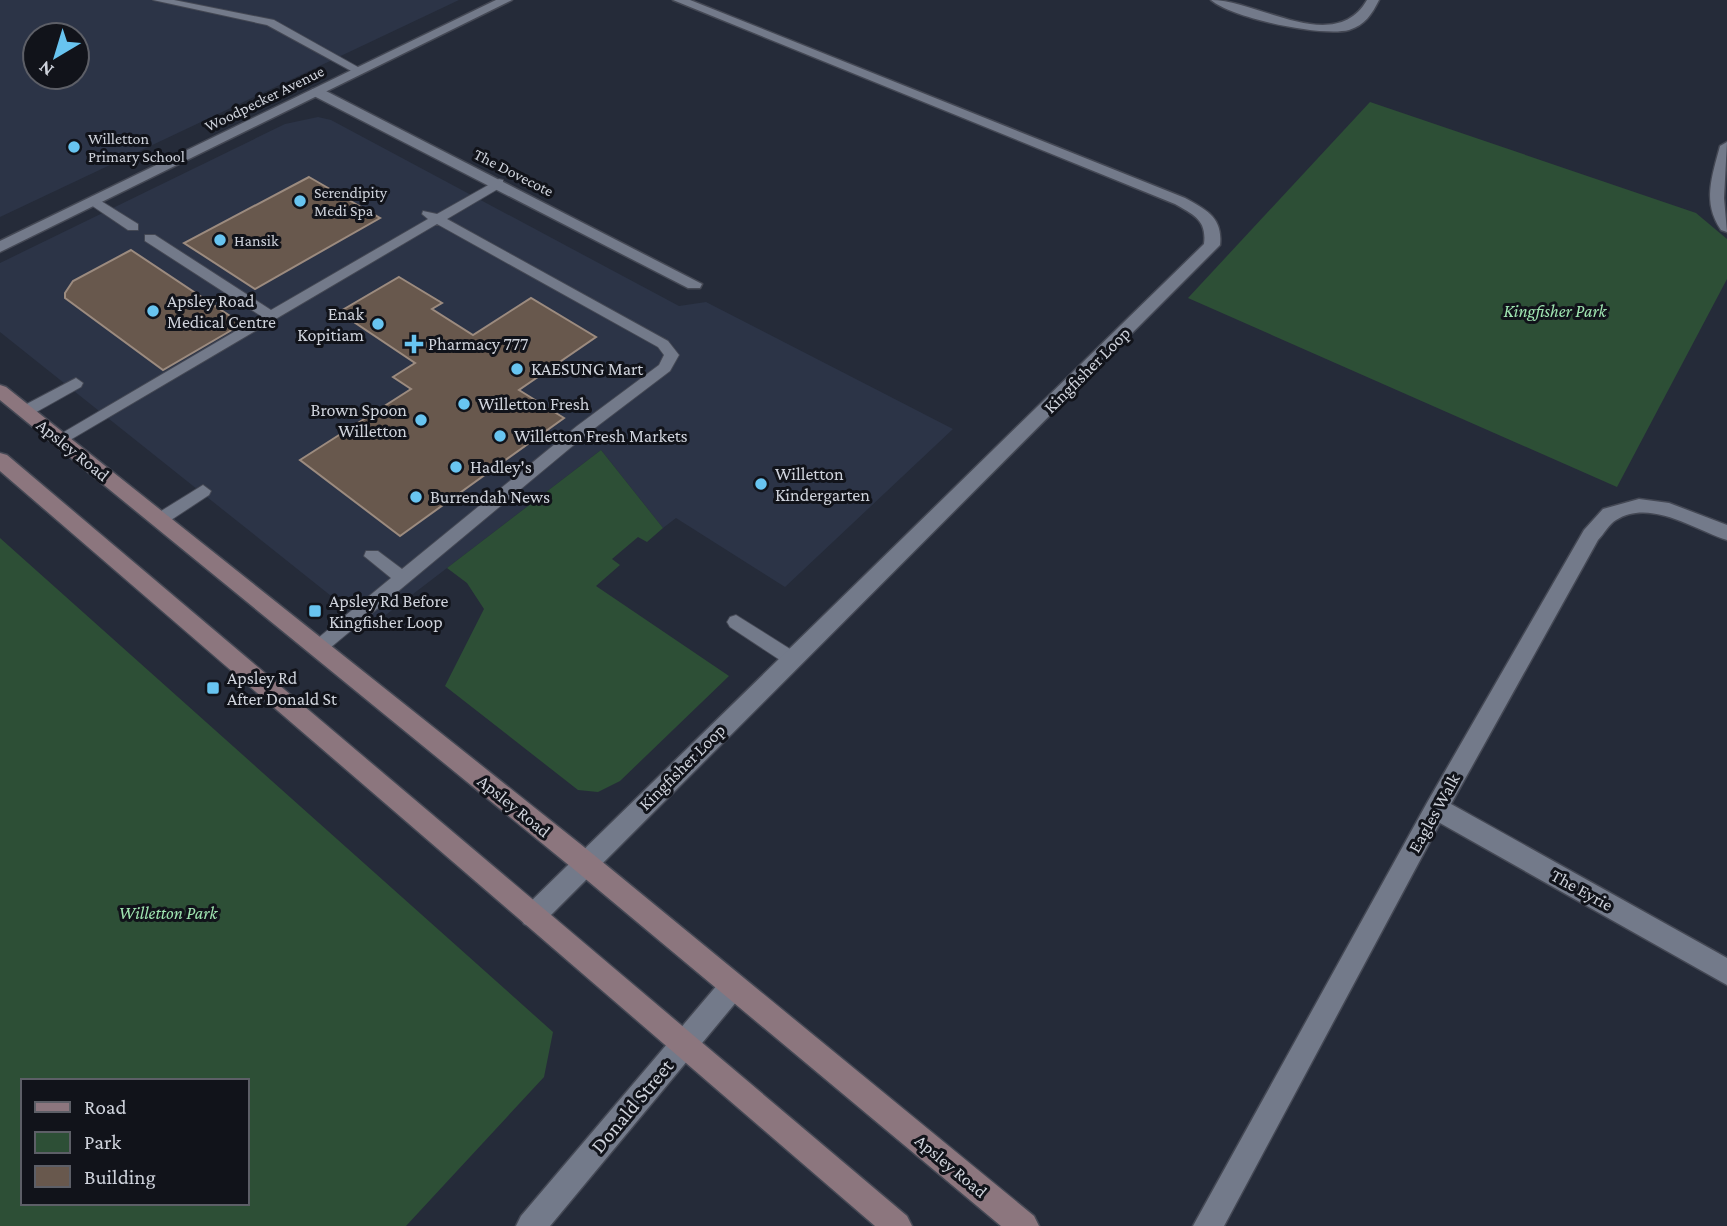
<svg xmlns="http://www.w3.org/2000/svg" width="1727" height="1226" font-family="'Crimson Pro',serif">
<style>
.built{fill:#2c3447;fill-rule:evenodd}
.green{fill:#2d4f36;fill-rule:evenodd}
.building{fill:#68584d;stroke:#9c8b7f;stroke-width:2}
.lines{fill:none;stroke-linecap:round;stroke-linejoin:round}
.service-casing{stroke:#444854;stroke-width:2}
.minor-casing{stroke:#444854;stroke-width:3}
.tertiary-casing{stroke:#444854;stroke-width:3}
.secondary-casing{stroke:#444854;stroke-width:3}
.service{fill:#737a8a;fill-rule:evenodd}
.minor{fill:#737a8a;fill-rule:evenodd}
.tertiary{fill:#737a8a;fill-rule:evenodd}
.secondary{fill:#8c767e;fill-rule:evenodd}
.poi-dot{fill:#68c4f0;stroke:#11131a;stroke-width:2.5}
.labels{text-anchor:middle;stroke-width:6;stroke-linejoin:round;paint-order:stroke}
.far-street-label{font-size:16px;fill:#ced2db;stroke:#11131a}
.far-poi-label{font-size:16px;fill:#ced2db;stroke:#11131a;text-anchor:start}
.poi-label{font-size:18px;fill:#ced2db;stroke:#11131a;text-anchor:start}
.park-label{font-size:18px;font-style:italic;fill:#9fe5b1;stroke:#11131a}
.street-label{font-size:18px;fill:#ced2db;stroke:#11131a}
.near-street-label{font-size:21px;fill:#ced2db;stroke:#11131a}
</style>
<rect width="100%" height="100%" fill="#252b39"/>
<!-- built -->
<g class="built">
<path d="M0 0H459L0 217ZM35 35H77V77H35Z"/>
<path d="M318 117 331 120 679 306 706 302 953 429 785 587 676 518 663 528 601 450 370 627 0 332V263L285 124Z"/>
</g>
<!-- green -->
<g class="green">
<path d="M1370 102 1696 213 1727 239V279L1617 487 1188 298Z"/>
<path d="M601 450 663 528 647 542 638 537 612 559 620 565 596 586 729 676 620 781 598 792 578 790 445 686 484 609 467 583 447 568Z"/>
<path d="M0 538 553 1032 544 1077 406 1226H0ZM23 1081H247V1203H23Z"/>
</g>
<!-- building -->
<g class="building">
<path d="M309 177 380 218 255 289 184 243Z"/>
<path d="M131 250 242 324 163 370 65 298V293L73 281Z"/>
<path d="M399 277 442 303 432 309 473 335 531 298 596 337 519 390 564 418 400 536 300 460 411 389 393 377 415 363 339 312Z"/>
</g>
<g class="lines">
<!-- service casing -->
<g class="service-casing">
<g id="service">
<path d="M153 0H174L274 20 365 71 355 73 267 25Z"/>
<path d="M499 179 503 180V186L447 219 668 341 679 355 670 371 587 434 324 653H312L309 648 312 643 391 578 364 556 366 551H378L402 569 577 426 659 365 664 355 658 347 437 224 65 443 60 444 52 439 261 316 145 241V235H155L271 310 428 219 422 214 423 211 437 214Z"/>
<path d="M93 196 138 224V230H128L88 203 87 200Z"/>
<path d="M76 378 83 383 81 387 31 415H21L18 411 21 407Z"/>
<path d="M203 485 211 491 209 495 165 524H153L151 520 153 516Z"/>
<path d="M736 615 798 654 801 659 798 664H786L730 627 727 622 730 617Z"/>
</g>
</g>
<!-- minor casing -->
<g class="minor-casing">
<g id="minor">
<path d="M673 0H690L1185 198C1207 210 1223 218 1220 245L542 924 533 928 524 924 520 916 524 908 1204 244C1207 220 1194 215 1175 204Z"/>
<path d="M1211 0C1258 0 1335 56 1367 0H1379C1372 14 1365 25 1349 30 1321 37 1232 18 1211 0Z"/>
<path d="M312 89H322L702 284 700 288H688L312 95Z"/>
<path d="M1727 142 1724 198 1727 232 1721 230C1702 202 1712 177 1720 146Z"/>
<path d="M1639 499 1669 503 1727 525V540C1695 530 1650 498 1616 520 1609 524 1604 534 1598 540L1451 804 1727 958V985L1440 823 1224 1226H1193L1428 801 1584 530 1603 509Z"/>
<path d="M733 973 742 977 746 986 742 995 550 1226H516L521 1216 724 977Z"/>
</g>
</g>
<!-- tertiary casing -->
<g class="tertiary-casing">
<path id="tertiary" d="M496 0H512L0 252V241Z"/>
</g>
<!-- secondary casing -->
<g class="secondary-casing">
<g id="secondary">
<path d="M0 385 6 387 594 855 1034 1216 1039 1226H1001L576 871 0 400Z"/>
<path d="M0 453 7 455 907 1216 912 1226H875L0 471Z"/>
</g>
</g>
<!-- service -->
<use href="#service" class="service"/>
<!-- minor -->
<use href="#minor" class="minor"/>
<!-- tertiary -->
<use href="#tertiary" class="tertiary"/>
<!-- secondary -->
<use href="#secondary" class="secondary"/>
</g>
<!-- markers -->
<g class="poi-dot">
<circle cx="74" cy="147" r="7"/>
<circle cx="300" cy="201" r="7"/>
<circle cx="220" cy="240" r="7"/>
<circle cx="153" cy="311" r="7"/>
<circle cx="378" cy="324" r="7"/>
<path d="M410.5 333.5h7v7h7v7h-7v7h-7v-7h-7v-7h7z"/>
<circle cx="517" cy="369" r="7"/>
<circle cx="464" cy="404" r="7"/>
<circle cx="421" cy="420" r="7"/>
<circle cx="500" cy="436" r="7"/>
<circle cx="456" cy="467" r="7"/>
<circle cx="761" cy="484" r="7"/>
<circle cx="416" cy="497" r="7"/>
<rect x="308" y="604" width="14" height="14" rx="3.5"/>
<rect x="206" y="681" width="14" height="14" rx="3.5"/>
</g>
<g class="labels">
<!-- far-street labels -->
<g class="far-street-label">
<text transform="translate(264 98) rotate(-26)" y="6">Woodpecker Avenue</text>
<text transform="translate(514 172) rotate(27)" y="6">The Dovecote</text>
</g>
<!-- far-poi labels -->
<g class="far-poi-label">
<text x="88" y="144">Willetton<tspan x="88" dy="18">Primary School</tspan></text>
<text x="314" y="198">Serendipity<tspan x="314" dy="18">Medi Spa</tspan></text>
<text x="234" y="246">Hansik</text>
</g>
<!-- poi labels -->
<g class="poi-label">
<text x="167" y="307">Apsley Road<tspan x="167" dy="21">Medical Centre</tspan></text>
<text x="364" y="320" text-anchor="end">Enak<tspan x="364" dy="21">Kopitiam</tspan></text>
<text x="428" y="350">Pharmacy 777</text>
<text x="531" y="375">KAESUNG Mart</text>
<text x="478" y="410">Willetton Fresh</text>
<text x="407" y="416" text-anchor="end">Brown Spoon<tspan x="407" dy="21">Willetton</tspan></text>
<text x="514" y="442">Willetton Fresh Markets</text>
<text x="470" y="473">Hadley's</text>
<text x="775" y="480">Willetton<tspan x="775" dy="21">Kindergarten</tspan></text>
<text x="430" y="503">Burrendah News</text>
<text x="329" y="607">Apsley Rd Before<tspan x="329" dy="21">Kingfisher Loop</tspan></text>
<text x="227" y="684">Apsley Rd<tspan x="227" dy="21">After Donald St</tspan></text>
</g>
<!-- park labels -->
<g class="park-label">
<text x="1555" y="317">Kingfisher Park</text>
<text x="168" y="919">Willetton Park</text>
</g>
<!-- street labels -->
<g class="street-label">
<text transform="translate(1087 370) rotate(-45)" y="6">Kingfisher Loop</text>
<text transform="translate(73 450) rotate(39)" y="6">Apsley Road</text>
<text transform="translate(682 767) rotate(-45)" y="6">Kingfisher Loop</text>
<text transform="translate(514 806) rotate(39)" y="6">Apsley Road</text>
<text transform="translate(1434 813) rotate(-61)" y="6">Eagles Walk</text>
<text transform="translate(1582 890) rotate(29)" y="6">The Eyrie</text>
<text transform="translate(951 1166) rotate(40)" y="6">Apsley Road</text>
</g>
<!-- near-street labels -->
<g class="near-street-label">
<text transform="translate(632 1106) rotate(-50)" y="7">Donald Street</text>
</g>
</g>
<!-- legend -->
<rect x="21" y="1079" width="228" height="126" fill="#11131a" stroke="#5d5f67" stroke-width="2"/>
<rect x="35" y="1102" width="35" height="10" fill="#8c767e" stroke="#5d5f67" stroke-width="2"/>
<text x="84" y="1114" font-size="21" fill="#ced2db">Road</text>
<rect x="35" y="1132" width="35" height="21" fill="#2d4f36" stroke="#5d5f67" stroke-width="2"/>
<text x="84" y="1149" font-size="21" fill="#ced2db">Park</text>
<rect x="35" y="1166" width="35" height="21" fill="#68584d" stroke="#5d5f67" stroke-width="2"/>
<text x="84" y="1184" font-size="21" fill="#ced2db">Building</text>
<!-- north arrow -->
<g transform="translate(56 56) rotate(218)"><circle r="33" fill="#11131a" stroke="#5d5f67" stroke-width="2"/>
<path d="M0-5L12 26L0 18L-12 26Z" fill="#68c4f0"/>
<text y="-10" font-size="19" font-weight="bold" text-anchor="middle" fill="#ced2db">N</text>
</g>
</svg>
